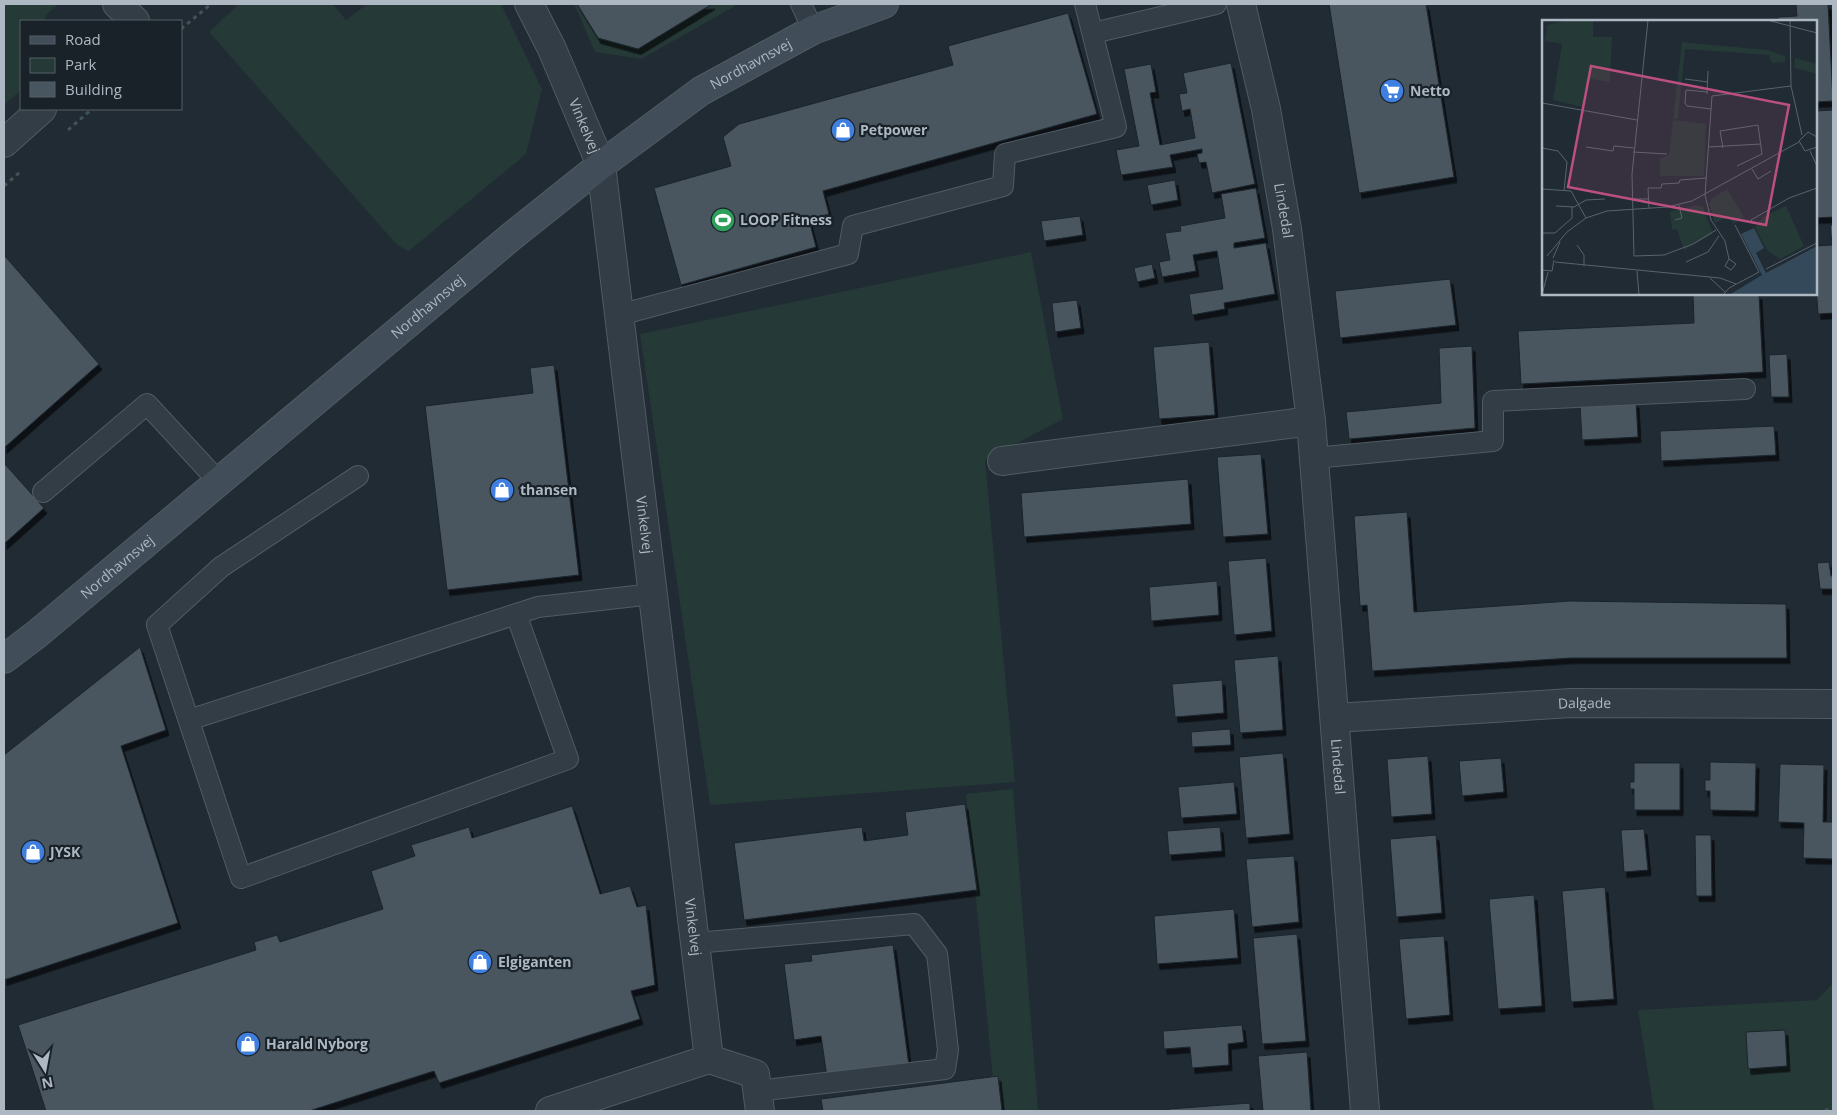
<svg xmlns="http://www.w3.org/2000/svg" width="1837" height="1115" font-family="'Open Sans',sans-serif">
<style>
.green{fill:#253937}
.building{fill:#485660;stroke:#1b242b;filter:url(#shadow)}
.lines{fill:none;stroke-linecap:round;stroke-linejoin:round}
.lane-casing{stroke:#515b63;stroke-width:22}
.street-casing{stroke:#515b63;stroke-width:30}
.secondary-casing{stroke:#515b63;stroke-width:30}
.path{stroke:#415454;stroke-width:3;stroke-dasharray:4 4;stroke-linecap:butt}
.lane{stroke:#333d45;stroke-width:20}
.street{stroke:#333d45;stroke-width:28}
.secondary{stroke:#414d58;stroke-width:28}
.labels{text-anchor:middle;stroke-width:4.5;stroke-linejoin:round;paint-order:stroke}
.street-label{font-size:14px;fill:#adb8c2;stroke:#192229}
.poi-label{font-size:14px;font-weight:bold;fill:#adb8c2;stroke:#192229;text-anchor:start}
.inset-road{fill:none;stroke:#58636d;stroke-width:1}
.view{fill:#bb507f;fill-opacity:0.15;stroke:#bb507f;stroke-width:2.5}
.inset-edge{fill:none;stroke:#adb8c2;stroke-width:2.5}
</style>
<defs>
<filter id="shadow"><feDropShadow dx="3" dy="5.5" stdDeviation="0" flood-color="#0009"/></filter>
</defs>
<rect width="100%" height="100%" fill="#202b34"/>
<!-- green -->
<g class="green">
<path d="M4 4H59L47 14 44 21H21V90L4 105Z"/>
<path d="M239 4H333L346 20 367 4H501L542 89 526 154 409 251 397 245 209 32Z"/>
<path d="M574 4H739L641 59 595 52Z"/>
<path d="M1031 252 1063 419 985 460 1015 782 710 805 640 334Z"/>
<path d="M1013 789 1038 1111H996L966 794Z"/>
<path d="M1833 983V1111H1654L1638 1010 1817 1000Z"/>
</g>
<!-- building -->
<g class="building">
<path d="M577 4H712L638 49 598 38Z"/>
<path d="M1329 4H1426L1454 177 1359 193Z"/>
<path d="M1796 4H1828L1833 101 1816 102V21H1778V17L1797 16Z"/>
<path d="M1068 13 1097 114 823 191 829 214 809 220 816 247 681 285 654 188 731 166 723 137 739 124 953 65 948 46Z"/>
<path d="M1231 63 1255 184 1212 193 1206 162 1199 163 1197 154 1202 153V149L1170 155 1173 167 1121 175 1116 150 1139 146 1124 69 1151 64 1156 92 1150 93 1160 145 1195 138 1190 109 1182 111 1179 94 1187 93 1183 73Z"/>
<path d="M1833 110V217L1816 218V111Z"/>
<path d="M1175 180 1178 200 1151 205 1147 185Z"/>
<path d="M1256 188 1265 238 1234 243V248L1266 243 1275 294 1224 303 1225 309 1192 315 1189 294 1223 289 1217 251 1193 255 1196 271 1162 277 1159 262 1170 260 1165 233 1181 231 1180 226 1225 218 1221 194Z"/>
<path d="M1080 216 1083 235 1044 241 1041 221Z"/>
<path d="M1830 225H1833V313L1818 314 1816 285V246L1832 245Z"/>
<path d="M4 255 99 364 4 448Z"/>
<path d="M1152 264 1155 278 1137 282 1134 268Z"/>
<path d="M1450 279 1456 325 1340 338 1335 291Z"/>
<path d="M1693 294H1759L1763 372 1521 384 1518 331 1694 323Z"/>
<path d="M1077 300 1081 328 1055 332 1052 303Z"/>
<path d="M1209 342 1215 415 1159 419 1153 347Z"/>
<path d="M1472 346 1475 428 1349 439 1346 412 1441 403 1439 348Z"/>
<path d="M1787 354 1789 397H1771L1769 355Z"/>
<path d="M554 365 579 575 447 590 425 406 533 393 530 368Z"/>
<path d="M1636 402 1638 437 1582 440 1580 404Z"/>
<path d="M1774 426 1776 455 1661 461 1660 431Z"/>
<path d="M1261 454 1268 534 1223 537 1217 457Z"/>
<path d="M4 463 44 508 4 544Z"/>
<path d="M1188 479 1191 524 1024 537 1021 493Z"/>
<path d="M1407 512 1414 612 1570 601 1786 604 1787 658H1571L1372 671 1367 605 1360 606 1354 516Z"/>
<path d="M1266 558 1272 631 1234 635 1228 561Z"/>
<path d="M1829 562 1831 576H1833V589H1820L1817 563Z"/>
<path d="M1217 581 1219 615 1151 621 1149 587Z"/>
<path d="M140 647 166 730 121 746 178 923 4 980V755Z"/>
<path d="M1278 656 1283 730 1240 733 1234 660Z"/>
<path d="M1222 680 1224 713 1175 717 1172 684Z"/>
<path d="M1230 729 1231 745 1192 747 1191 732Z"/>
<path d="M1283 753 1290 834 1246 838 1239 757Z"/>
<path d="M1428 756 1432 814 1391 817 1387 759Z"/>
<path d="M1501 758 1504 792 1462 796 1459 761Z"/>
<path d="M1710 762 1756 763 1755 811 1710 810V791H1705V780H1710Z"/>
<path d="M1634 763H1680V810H1634V789H1630V782H1634Z"/>
<path d="M1780 764 1824 765 1823 822H1833V859L1803 858 1804 823 1778 822Z"/>
<path d="M1234 782 1237 814 1181 818 1178 787Z"/>
<path d="M965 804 977 890 744 920 734 843 862 827 864 841 908 835 905 812Z"/>
<path d="M572 806 600 894 630 886 637 907 646 905 655 985 631 991 640 1019 439 1083 434 1071 309 1111H46L18 1025 256 950 254 942 277 935 280 942 383 909 371 871 415 856 411 845 469 827 472 838Z"/>
<path d="M1220 827 1222 851 1169 855 1167 831Z"/>
<path d="M1644 829 1648 870 1624 872 1621 830Z"/>
<path d="M1436 835 1442 913 1396 917 1390 839Z"/>
<path d="M1695 835H1711L1712 896H1696Z"/>
<path d="M1294 856 1299 922 1252 927 1246 859Z"/>
<path d="M1605 887 1614 999 1571 1002 1562 891Z"/>
<path d="M1534 895 1542 1006 1498 1009 1489 899Z"/>
<path d="M1234 909 1238 958 1157 964 1154 916Z"/>
<path d="M1297 934 1306 1041 1262 1044 1253 938Z"/>
<path d="M1444 936 1450 1015 1406 1019 1399 939Z"/>
<path d="M893 945 909 1066 827 1077 821 1036 794 1040 784 964 812 961 811 955Z"/>
<path d="M1242 1025 1244 1042 1228 1044 1229 1065 1192 1068 1190 1047 1164 1049 1163 1031Z"/>
<path d="M1785 1030 1787 1066 1748 1069 1746 1032Z"/>
<path d="M1307 1052 1311 1111H1263L1258 1056Z"/>
<path d="M998 1076 1002 1111H823L821 1099Z"/>
<path d="M1250 1103V1111H1169V1109Z"/>
</g>
<g class="lines">
<!-- lane casing -->
<g class="lane-casing">
<g id="lane">
<path d="M801 4 813 30"/>
<path d="M1093 33 1216 4"/>
<path d="M619 315 848 254 853 226 1003 186 1005 154 1116 127 1085 4"/>
<path d="M1314 458 1493 441V401L1745 389"/>
<path d="M358 476 221 567 157 625 241 878 568 759 516 614"/>
<path d="M43 492 147 404 219 482"/>
<path d="M189 720 538 607 653 594"/>
<path d="M695 943 914 924 937 954 948 1050 945 1069 757 1091"/>
</g>
</g>
<!-- street casing -->
<g class="street-casing">
<g id="street">
<path d="M117 4 135 21"/>
<path id="s1" d="M529 4 552 49 601 165 709 1059 550 1111"/>
<path id="s2" d="M1241 4 1266 109 1287 229 1311 421 1365 1111"/>
<path d="M4 143 42 109"/>
<path d="M1002 461 1311 421"/>
<path id="s3" d="M1335 718 1571 703 1833 704"/>
<path d="M709 1059 755 1074 760 1111"/>
</g>
</g>
<!-- secondary casing -->
<g class="secondary-casing">
<g id="secondary">
<path id="s4" d="M4 659 37 634 512 236 601 165 701 91 813 30 884 4"/>
</g>
</g>
<!-- path -->
<g class="path">
<path d="M181 29 211 4"/>
<path d="M68 130 92 109"/>
<path d="M4 186 20 172"/>
<path d="M1825 1111 1833 1107"/>
</g>
<!-- lane -->
<use href="#lane" class="lane"/>
<!-- street -->
<use href="#street" class="street"/>
<!-- secondary -->
<use href="#secondary" class="secondary"/>
</g>
<!-- icons -->
<defs>
<g id="supermarket-disc" transform="scale(1.25)"><circle r="9.5" fill="#3f7fe0" stroke="#192229"/><path d="M-6-5.5h2.5l.6 2H6L4.5 2H-2.5L-4.4-4H-6ZM-1.5 3.2a1.3 1.3 0 1 0 .1 0ZM3 3.2a1.3 1.3 0 1 0 .1 0Z" fill="#fff"/></g>
<g id="shop-disc" transform="scale(1.25)"><circle r="9.5" fill="#3f7fe0" stroke="#192229"/><path d="M-5-2.5h2.3a2.7 3.5 0 0 1 5.4 0H5L5.5 6h-11ZM-1.5-2.5h3a1.5 2.3 0 0 0-3 0Z" fill="#fff"/></g>
<g id="stadium-disc" transform="scale(1.25)"><circle r="9.5" fill="#2e9e5b" stroke="#192229"/><path d="M0-5a6.5 5 0 1 0 0 10a6.5 5 0 1 0 0-10ZM-3.5-1.8h7v3.6h-7Z" fill="#fff"/></g>
</defs>
<g fill-rule="evenodd">
<use href="#supermarket-disc" x="1392" y="91"/>
<use href="#shop-disc" x="843" y="130"/>
<use href="#stadium-disc" x="723" y="220"/>
<use href="#shop-disc" x="502" y="490"/>
<use href="#shop-disc" x="33" y="852"/>
<use href="#shop-disc" x="480" y="962"/>
<use href="#shop-disc" x="248" y="1044"/>
</g>
<g class="labels">
<!-- street labels -->
<g class="street-label">
<text dy="5" stroke="none"><textPath href="#s4" startOffset="956">Nordhavnsvej</textPath></text>
<text dy="5" stroke="none"><textPath href="#s1" startOffset="134">Vinkelvej</textPath></text>
<text dy="5" stroke="none"><textPath href="#s2" startOffset="211">Lindedal</textPath></text>
<text dy="5" stroke="none"><textPath href="#s4" startOffset="551">Nordhavnsvej</textPath></text>
<text dy="5" stroke="none"><textPath href="#s1" startOffset="539">Vinkelvej</textPath></text>
<text dy="5" stroke="none"><textPath href="#s4" startOffset="146">Nordhavnsvej</textPath></text>
<text dy="5" stroke="none"><textPath href="#s3" startOffset="250">Dalgade</textPath></text>
<text dy="5" stroke="none"><textPath href="#s2" startOffset="770">Lindedal</textPath></text>
<text dy="5" stroke="none"><textPath href="#s1" startOffset="944">Vinkelvej</textPath></text>
</g>
<!-- poi labels -->
<g class="poi-label">
<text x="1410" y="96">Netto</text>
<text x="860" y="135">Petpower</text>
<text x="740" y="225">LOOP Fitness</text>
<text x="520" y="495">thansen</text>
<text x="50" y="857">JYSK</text>
<text x="498" y="967">Elgiganten</text>
<text x="266" y="1049">Harald Nyborg</text>
</g>
</g>
<!-- overview -->
<g transform="translate(1542 20)">
<rect width="275" height="275" fill="#202b34"/>
<path d="M27 0H51V17H70L68 62 49 59 45 62 40 87 11 80 20 24 3 21 5 5ZM140 22 225 30 243 36V42L230 43 227 35 143 29 136 99H131ZM253 38 275 44V54L253 48ZM131 100 164 104 162 156H118V138L127 135ZM185 169 202 197 191 204 187 196 173 203 167 184 170 178ZM156 185 161 187 171 214 142 230 135 209 130 210 128 192ZM244 186 262 226 238 239 225 230 213 207 221 197Z" fill="#253937"/>
<path d="M212 208 222 228 214 233 224 253 275 226V275H187L220 255 199 214Z" fill="#344a5b"/>
<path class="inset-road" d="M106 0 90 154 92 236 122 235 151 224 174 210M225 0 275 13M248 0 249 66 260 115M143 59 166 62M165 72 144 70 143 83 145 86 169 89M165 74 166 51M0 83 95 100M275 117 266 112 257 121 263 131 275 127M44 127 71 131 72 126 92 128M166 127 219 124M0 128 16 131 25 142 22 171M181 128 178 111 216 105 220 134 195 146M268 131 275 146M91 132 125 134M210 149 216 159 229 151M0 169 29 171 44 198M90 179H107M14 186 32 187 44 180 63 179M107 188 106 168H119L120 164 137 163 138 160 164 158M133 200 140 198 137 185M212 204 209 200 247 178 275 168M0 213H13L30 198V186M35 225 42 235V246M5 236 25 212 44 198 65 191 125 187 150 181 257 122M11 238 18 222M187 239 183 246 189 250 194 244 187 239 183 221 169 200 163 175 170 76 249 66M13 242 178 258 194 264M144 242 166 232 177 216M224 249 275 223M0 250 10 251 12 240M95 251 97 275M168 258 183 272M0 275 6 252M115 275H136M181 275 187 268 217 252 193 205"/>
<path class="view" d="M49 46 247 85 224 205 26 167Z"/>
<rect width="275" height="275" class="inset-edge"/>
</g>
<!-- border -->
<rect width="1837" height="1115" fill="none" stroke="#adb8c2" stroke-width="10"/>
<!-- legend -->
<rect x="20" y="20" width="162" height="90" fill="#192229" stroke="#545e66"/>
<rect x="30" y="36" width="25" height="8" fill="#414d58" stroke="#545e66"/>
<text x="65" y="45" font-size="15" fill="#adb8c2">Road</text>
<rect x="30" y="58" width="25" height="15" fill="#253937" stroke="#545e66"/>
<text x="65" y="70" font-size="15" fill="#adb8c2">Park</text>
<rect x="30" y="82" width="25" height="15" fill="#485660" stroke="#545e66"/>
<text x="65" y="95" font-size="15" fill="#adb8c2">Building</text>
<!-- north arrow -->
<g transform="translate(45 1070) rotate(169)" stroke="#192229" stroke-width="4" paint-order="stroke">
<path d="M0-4L9 19L0 12L-9 19Z" fill="#adb8c2"/>
<text y="-8" font-size="14" font-weight="bold" text-anchor="middle" fill="#adb8c2">N</text>
</g>
</svg>
